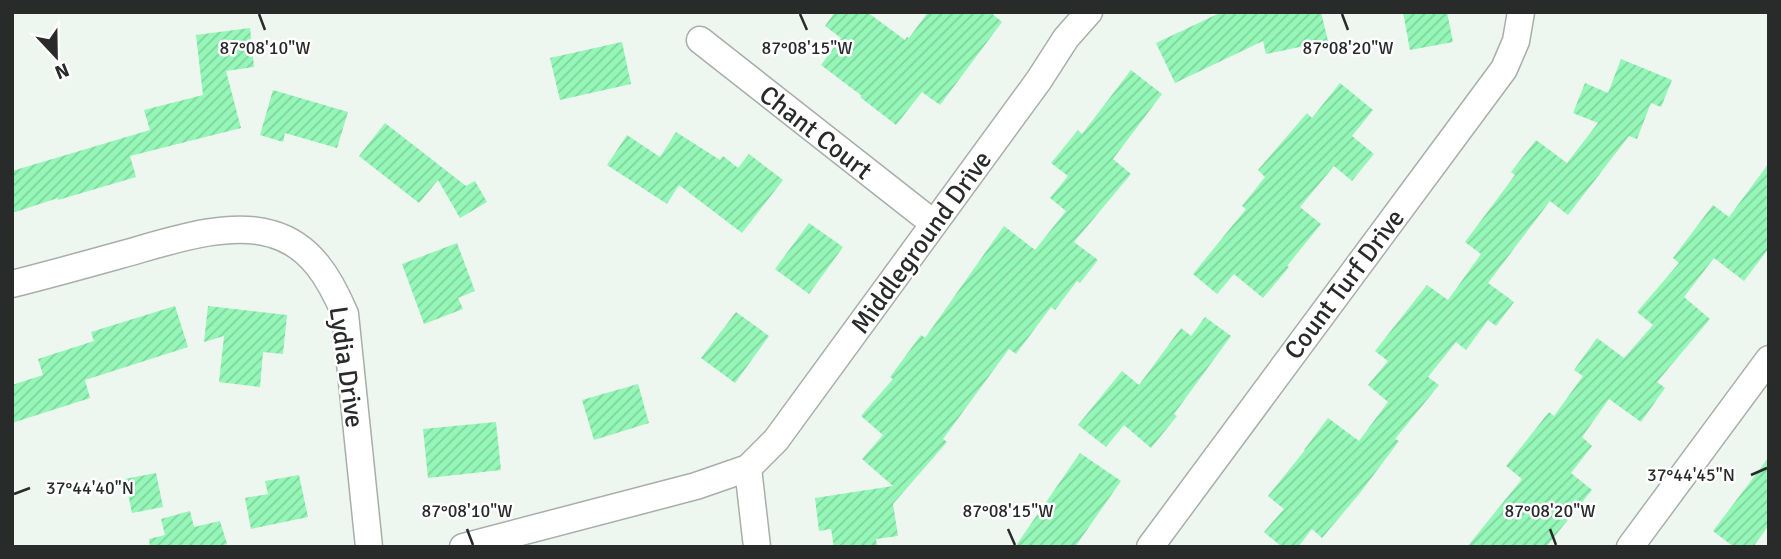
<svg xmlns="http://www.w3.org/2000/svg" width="1781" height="559" font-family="Signika,sans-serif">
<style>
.building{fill:url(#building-hatch)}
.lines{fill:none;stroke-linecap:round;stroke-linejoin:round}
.street-casing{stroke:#a8afaa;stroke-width:29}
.street{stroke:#fff;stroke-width:26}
.ticks{fill:none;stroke:#282b29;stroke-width:2.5}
.labels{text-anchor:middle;stroke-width:5;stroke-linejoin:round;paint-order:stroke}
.street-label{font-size:26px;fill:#282b29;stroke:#fff}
.ticks-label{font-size:18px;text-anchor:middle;fill:#282b29;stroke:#fff;stroke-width:5;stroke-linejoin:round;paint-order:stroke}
</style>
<defs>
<pattern id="building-hatch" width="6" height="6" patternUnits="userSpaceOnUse" patternTransform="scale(1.75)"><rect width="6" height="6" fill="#94f6b7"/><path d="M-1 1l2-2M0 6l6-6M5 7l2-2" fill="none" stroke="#80d39d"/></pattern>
</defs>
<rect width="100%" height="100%" fill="#eef6f0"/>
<!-- building -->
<g class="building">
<path d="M835 12H867L905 40 907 37 909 38 928 12H990L1002 22 940 105 922 92 896 125 860 97 862 96 821 65 841 38 825 26Z"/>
<path d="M1222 12H1321L1328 41 1266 54 1263 41 1175 83 1156 43Z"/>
<path d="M1403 12H1447L1453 42 1410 50Z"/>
<path d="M250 28 254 67 226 71 241 128 130 156 136 177 58 200V198L12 213V171L150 130 144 110 203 95 196 35Z"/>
<path d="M622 42 631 84 560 100 550 58Z"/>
<path d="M1621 59 1672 80 1661 107 1651 103 1637 139 1629 136 1568 215 1550 201 1488 283 1514 302 1496 326 1488 320 1466 350 1456 342 1428 377 1439 385 1395 439 1399 441 1360 493 1322 538 1312 529 1298 547H1282L1264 532 1284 509 1268 496 1305 450H1304L1328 418 1359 441 1388 402 1368 385 1388 361 1375 351 1427 285 1448 300 1481 254 1465 242 1515 175 1511 172 1536 140 1567 163 1598 123 1573 113 1585 83 1608 93Z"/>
<path d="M1131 70 1162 94 1113 159 1131 174 1074 242 1098 260 1080 283 1077 281 1055 310 1051 307 1016 354 1009 349 943 439 947 442 893 504 898 536 876 539 877 547H834L831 529 819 531 815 498 893 486 862 459 883 435 861 416 893 379 890 377 921 335 925 338 1004 226 1035 250 1066 211 1050 198 1068 176 1051 163 1078 130 1082 134Z"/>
<path d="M1340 83 1373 110 1352 136 1374 154 1352 181 1334 166 1300 207 1321 224 1287 266 1289 267 1263 298 1234 274 1217 294 1193 274 1246 209 1242 206 1265 177 1258 170 1307 113 1312 118Z"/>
<path d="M273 90 348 112 337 148 285 133 283 142 260 135Z"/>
<path d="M385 123 466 186 475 181 487 202 460 218 438 180 419 203 359 156Z"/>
<path d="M676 132 720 160 723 156 738 168 749 154 783 180 742 233 679 185 667 204 607 165 627 135 660 157Z"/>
<path d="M1769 163V248L1744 281 1714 258 1684 297 1710 319 1657 382 1665 388 1641 422 1609 399 1582 437 1592 446 1571 473 1592 490 1546 547H1467L1522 479 1506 466 1549 412 1554 416 1583 376 1574 370 1597 338 1624 358 1653 325 1637 312 1679 263 1673 258 1713 205 1729 217Z"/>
<path d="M809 223 843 247 809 294 775 269Z"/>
<path d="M457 243 475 291 458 298 463 309 424 324 402 264Z"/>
<path d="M175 306 188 347 85 380 90 398 12 423V385L43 375 38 359 94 341 91 332Z"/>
<path d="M208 306 287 315 283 354 263 352 260 387 219 382 224 336 204 342Z"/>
<path d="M736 312 769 336 735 383 701 358Z"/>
<path d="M1205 317 1231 336 1174 414 1177 416 1151 448 1124 425 1106 447 1078 425 1122 371 1139 385 1181 328 1191 336Z"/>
<path d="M638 384 649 423 594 440 582 400Z"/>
<path d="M496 422 501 470 428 478 423 429Z"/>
<path d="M1080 453 1121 481 1075 547H1015Z"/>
<path d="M1769 457V525L1753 547H1734L1713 531Z"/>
<path d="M156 473 163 507 132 513 125 479Z"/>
<path d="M299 475 308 517 251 529 245 498 268 494 265 481Z"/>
<path d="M190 511 194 527 220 521 227 544 215 547H150L149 539 165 535 161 519Z"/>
</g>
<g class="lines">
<!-- street casing -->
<g class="street-casing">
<g id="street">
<path d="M700 40 933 223"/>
<path d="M12 284C48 275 84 265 120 255 164 243 227 220 272 234 311 245 330 279 345 314L369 547"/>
<path d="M748 468 757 547"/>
<path d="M463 547 696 486 748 468 776 440 1039 80 1066 38 1089 12"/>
<path d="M1150 547 1504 69 1516 41 1521 12"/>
<path d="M1630 547 1769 359"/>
</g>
</g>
<!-- street -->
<use href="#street" class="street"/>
</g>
<!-- ticks -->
<path class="ticks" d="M259 14 265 30M800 14 807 30M1342 14 1348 30M1751 475 1767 468M14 494 30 488M467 529 473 545M1008 529 1015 545M1550 529 1556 545"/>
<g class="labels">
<!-- street labels -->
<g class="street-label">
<text transform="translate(816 132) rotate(38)" y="9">Chant Court</text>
<text transform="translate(921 242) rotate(-54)" y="9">Middleground Drive</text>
<text transform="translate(1344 284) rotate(-53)" y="9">Count Turf Drive</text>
<text transform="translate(347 367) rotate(82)" y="9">Lydia Drive</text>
</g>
</g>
<g class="ticks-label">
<text x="265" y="54">87°08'10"W</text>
<text x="807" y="54">87°08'15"W</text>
<text x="1348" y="54">87°08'20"W</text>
<text x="1691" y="481">37°44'45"N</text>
<text x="90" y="494">37°44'40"N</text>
<text x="467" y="517">87°08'10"W</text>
<text x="1008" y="517">87°08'15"W</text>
<text x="1550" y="517">87°08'20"W</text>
</g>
<!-- border -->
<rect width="1781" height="559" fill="none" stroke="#282b29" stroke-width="28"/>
<!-- north arrow -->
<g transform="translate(56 56) rotate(158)" stroke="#ffffff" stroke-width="5" paint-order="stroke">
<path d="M0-5L12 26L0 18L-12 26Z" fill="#282b29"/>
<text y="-10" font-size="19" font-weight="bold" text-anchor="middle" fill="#282b29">N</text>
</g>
</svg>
